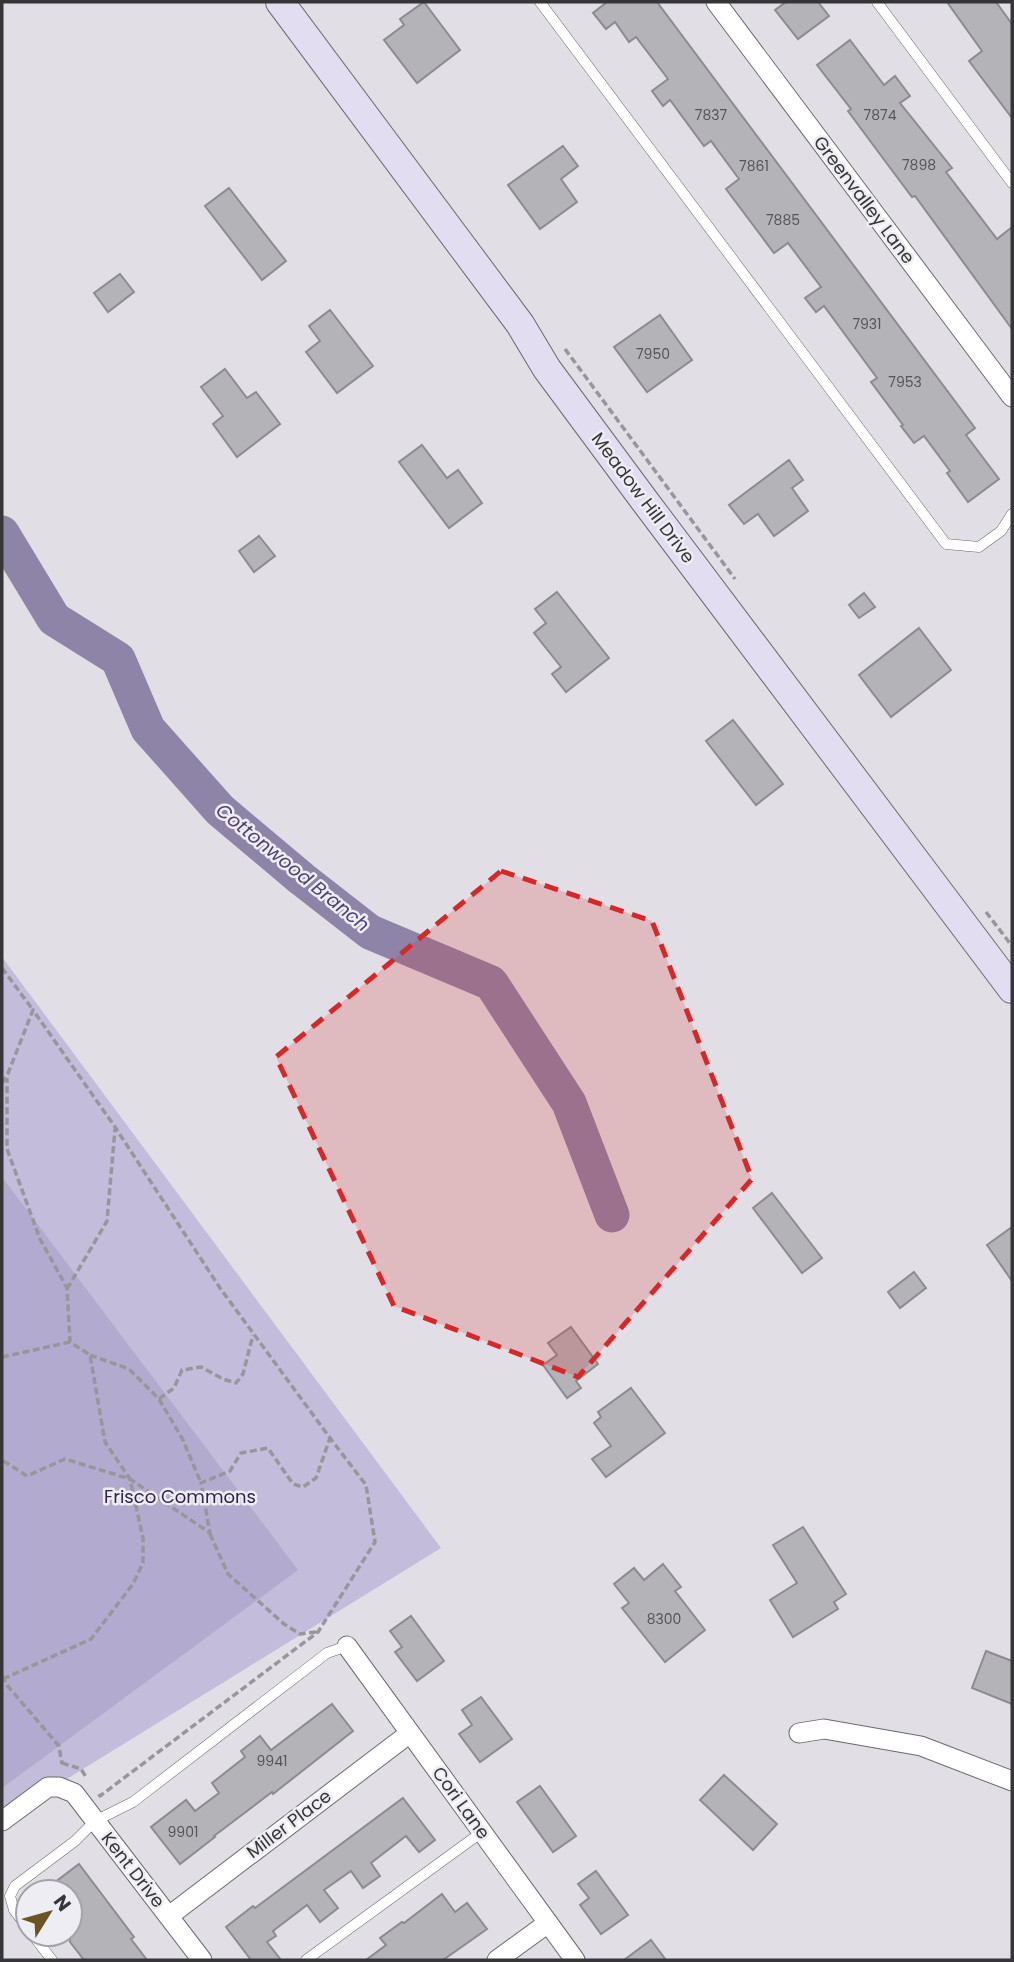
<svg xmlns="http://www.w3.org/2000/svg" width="1014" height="1962" font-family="Poppins,sans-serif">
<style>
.green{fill:#c3bcdb}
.forest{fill:#b3aacf}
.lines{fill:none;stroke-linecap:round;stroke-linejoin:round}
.river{stroke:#8d84a8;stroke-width:35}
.building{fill:#b4b3b8;stroke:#8c8b91;stroke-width:2}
.lane-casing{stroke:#6b6a6f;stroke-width:11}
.street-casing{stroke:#6b6a6f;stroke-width:21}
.secondary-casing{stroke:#6b6a6f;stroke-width:30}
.path{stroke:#98969a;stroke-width:3.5;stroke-dasharray:7 3.5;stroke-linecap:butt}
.lane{stroke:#fff;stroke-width:10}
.street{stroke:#fff;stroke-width:19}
.secondary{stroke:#e2ddf0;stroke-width:28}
.marked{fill:#d62828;fill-opacity:0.2;stroke:#d62828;stroke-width:5;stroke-dasharray:14 9;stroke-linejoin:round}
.labels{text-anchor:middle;stroke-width:5;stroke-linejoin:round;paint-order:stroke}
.number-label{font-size:14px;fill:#565457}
.street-label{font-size:18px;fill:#363537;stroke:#eeedf3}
.park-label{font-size:18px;fill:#312251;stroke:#eeedf3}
.water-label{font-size:19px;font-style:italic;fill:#514275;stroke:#eeedf3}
</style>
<rect width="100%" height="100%" fill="#e1dfe5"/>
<!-- green -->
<path class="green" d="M2 957 441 1548 2 1819Z"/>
<!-- forest -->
<path class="forest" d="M2 1177 298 1570 2 1788Z"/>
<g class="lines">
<!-- river -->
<path class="river" d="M2 533 54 619 118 659 148 729 220 810 302 879 370 932 491 983 569 1103 612 1215"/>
</g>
<!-- building -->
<g class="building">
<path d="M424 2 460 50 417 83 384 40 404 25 400 19Z"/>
<path d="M607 2H657L975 428 966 435 999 479 968 502 947 473 950 471 924 436 914 443 901 426 903 425 871 382 877 378 824 306 816 312 805 298 821 287 788 243 774 253 726 189 739 179 711 141 704 146 670 100 663 106 652 91 668 79 636 37 629 42 615 22 606 29 593 13Z"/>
<path d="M786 2H818L829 16 798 39 775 10Z"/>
<path d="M947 2H996L1012 24V118L969 61 982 51Z"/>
<path d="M850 40 884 85 895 76 910 96 900 103 952 168 946 172 997 239 1012 227V329L915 196 912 197 885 161 848 111 851 109 817 65Z"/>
<path d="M563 146 578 166 561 179 577 202 540 229 508 185Z"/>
<path d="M229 188 286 261 262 280 205 206Z"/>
<path d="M120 274 134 292 108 312 94 293Z"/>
<path d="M330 310 373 366 337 393 306 352 320 341 309 326Z"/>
<path d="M660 315 692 360 647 392 614 347Z"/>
<path d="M225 369 247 398 256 392 280 424 237 457 213 424 223 416 201 387Z"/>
<path d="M422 445 447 478 458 470 482 503 449 528 399 462Z"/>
<path d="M789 460 803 480 792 488 808 511 774 536 758 514 744 524 729 505Z"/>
<path d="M259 536 275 556 254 572 239 551Z"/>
<path d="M557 592 609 658 566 692 552 674 561 667 534 633 546 623 535 609Z"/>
<path d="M864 593 875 607 859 618 849 605Z"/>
<path d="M919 628 951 670 891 717 859 675Z"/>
<path d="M733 720 783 784 756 805 706 741Z"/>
<path d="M772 1193 822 1258 802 1273 753 1208Z"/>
<path d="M1012 1227V1281L987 1245Z"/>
<path d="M914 1272 926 1288 900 1308 888 1292Z"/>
<path d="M571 1327 598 1364 576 1381 581 1388 567 1398 543 1365 557 1355 548 1343Z"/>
<path d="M631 1388 665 1433 606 1477 592 1459 611 1446 594 1423 601 1417 598 1412Z"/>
<path d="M803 1527 846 1594 834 1602 838 1609 793 1637 770 1600 797 1583 773 1545Z"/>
<path d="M663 1564 681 1587 675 1591 705 1630 665 1662 622 1608 629 1603 614 1584 634 1568 644 1580Z"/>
<path d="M411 1616 444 1661 417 1681 395 1652 402 1647 390 1631Z"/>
<path d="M986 1651 1012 1661V1704L972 1688Z"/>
<path d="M481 1697 512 1739 480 1762 459 1734 472 1725 462 1710Z"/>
<path d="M332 1704 353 1731 273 1794 272 1792 214 1836 215 1837 180 1864 151 1827 186 1800 195 1811 219 1793 212 1783 245 1757 241 1751 260 1736 271 1750Z"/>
<path d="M724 1775 777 1824 753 1850 700 1800Z"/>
<path d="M540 1786 576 1836 553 1852 517 1802Z"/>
<path d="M403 1798 435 1840 419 1852 406 1836 371 1863 380 1876 363 1888 351 1871 324 1890 338 1908 320 1922 307 1905 273 1931 276 1936 267 1942 281 1960H251L226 1927 253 1906 255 1908Z"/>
<path d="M79 1864 134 1937 131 1939 147 1960H84L70 1942V1892H42Z"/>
<path d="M596 1871 628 1915 601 1934 580 1905 589 1898 578 1884Z"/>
<path d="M442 1894 455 1912 467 1903 487 1929 443 1960H366L386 1945 380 1938 402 1922 404 1923Z"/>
<path d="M651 1940 666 1960H624Z"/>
</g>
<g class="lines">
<!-- lane casing -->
<g class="lane-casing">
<g id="lane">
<path d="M540 2 946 544 979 547 1001 531 1012 514"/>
<path d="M877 2 1012 183"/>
<path d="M28 1928 14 1910 10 1896 15 1886 75 1841 95 1821 133 1802 327 1653 347 1646"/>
<path d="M32 1934 52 1960"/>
<path d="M306 1960 482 1832"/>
</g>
</g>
<!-- street casing -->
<g class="street-casing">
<g id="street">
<path d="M716 2 1012 397"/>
<path d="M347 1646 575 1960"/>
<path d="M799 1733 824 1729 921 1746 1012 1781"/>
<path d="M2 1821 48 1787H59L74 1793 202 1960"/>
<path d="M169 1916 410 1733"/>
<path d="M497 1960 548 1923"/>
</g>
</g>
<!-- secondary casing -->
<g class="secondary-casing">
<path id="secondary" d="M280 2 520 324 547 369 644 500 1012 989"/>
</g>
<!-- path -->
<g class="path">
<path d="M565 349 735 579"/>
<path d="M986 912 1012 946"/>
<path d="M2 968 33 1010"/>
<path d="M2 1083 7 1076 33 1010 115 1127 220 1288 330 1438 316 1478 303 1487 293 1484 268 1448 241 1453 230 1471 201 1483 210 1533 130 1479 65 1459 27 1476 2 1460"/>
<path d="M67 1289 107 1221 115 1129"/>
<path d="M90 1355 129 1369 159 1399 174 1388 182 1370 201 1367 223 1379 236 1383 243 1374 253 1335"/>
<path d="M2 1357 70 1342"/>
<path d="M159 1399 183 1440 201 1483"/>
<path d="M210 1534 228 1574 284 1624 300 1634 316 1632"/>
<path d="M2 1676 6 1684 59 1746 62 1764"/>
<path d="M3 1679 91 1639 133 1584 143 1563V1538L130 1479 105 1442 90 1355 70 1342 67 1288 40 1239 7 1149V1078"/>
<path d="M62 1763 81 1769 86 1777"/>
<path d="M99 1794 100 1796 318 1632 375 1542 366 1485 330 1438"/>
</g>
<!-- lane -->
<use href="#lane" class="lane"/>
<!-- street -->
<use href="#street" class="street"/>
<!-- secondary -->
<use href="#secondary" class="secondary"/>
</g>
<!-- marked area -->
<path class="marked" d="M501 871 652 921 752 1179 578 1377 394 1306 276 1057Z"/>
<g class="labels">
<!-- number labels -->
<g class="number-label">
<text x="711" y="120">7837</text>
<text x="880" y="120">7874</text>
<text x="919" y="170">7898</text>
<text x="754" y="171">7861</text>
<text x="783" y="225">7885</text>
<text x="867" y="329">7931</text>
<text x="653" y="359">7950</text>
<text x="905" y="387">7953</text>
<text x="664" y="1624">8300</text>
<text x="272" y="1766">9941</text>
<text x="183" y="1837">9901</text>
</g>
<!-- street labels -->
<g class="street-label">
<text transform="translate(864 200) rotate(53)" y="6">Greenvalley Lane</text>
<text transform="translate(643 498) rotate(53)" y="6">Meadow Hill Drive</text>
<text transform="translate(461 1803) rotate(54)" y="6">Cori Lane</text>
<text transform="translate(289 1824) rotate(-37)" y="6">Miller Place</text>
<text transform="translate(133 1870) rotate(52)" y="6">Kent Drive</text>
</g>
<!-- park labels -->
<g class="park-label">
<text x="180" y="1503">Frisco Commons</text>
</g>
<!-- water labels -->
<g class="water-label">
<text transform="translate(293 867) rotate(39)" y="7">Cottonwood Branch</text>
</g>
</g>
<!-- border -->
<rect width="1014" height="1962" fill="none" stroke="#363537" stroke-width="7"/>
<!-- north arrow -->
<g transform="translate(49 1913) rotate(53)"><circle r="33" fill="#eeedf3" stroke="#a4a3a8" stroke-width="2"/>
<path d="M0-5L12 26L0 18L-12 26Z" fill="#695423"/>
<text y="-10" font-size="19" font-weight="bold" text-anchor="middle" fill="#363537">N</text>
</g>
</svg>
